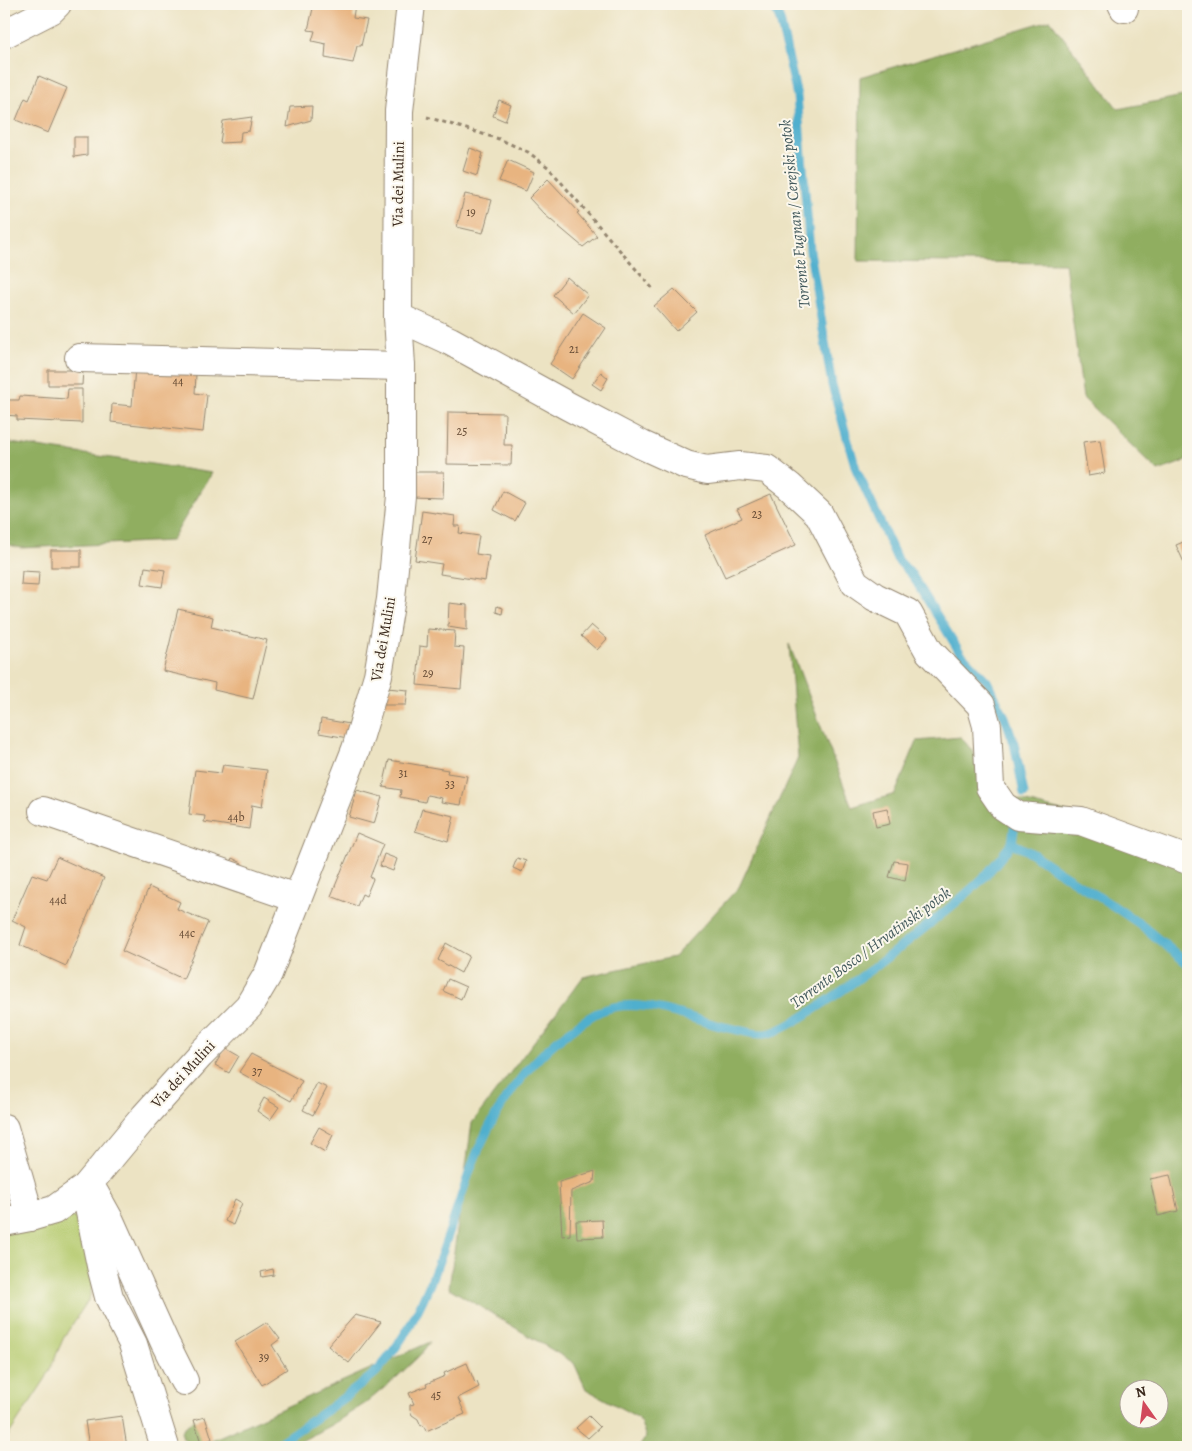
<svg xmlns="http://www.w3.org/2000/svg" width="1192" height="1451" font-family="Alegreya,serif">
<style>
.green{fill:#b5ca6e;stroke:#787a46}
.forest{fill:#90ae61;stroke:#666c40;fill-rule:evenodd}
.lines{fill:none;stroke-linecap:round;stroke-linejoin:round}
.stream{stroke:#4fafce;stroke-width:9}
.building{fill:#e8b480}
.minor-casing{stroke:#948670;stroke-width:30}
.path{stroke:#948670;stroke-width:3;stroke-dasharray:4 4;stroke-linecap:butt}
.minor{stroke:#fff;stroke-width:28}
.labels{text-anchor:middle;stroke-width:4;stroke-linejoin:round;paint-order:stroke}
.number-label{font-size:12px;fill:#664c36}
.street-label{font-size:15px;fill:#3b2a1e;stroke:#fbf7ec}
.water-label{font-size:16px;font-style:italic;fill:#42595c;stroke:#fbf7ec}
</style>
<rect width="100%" height="100%" fill="#fbf7ec"/>
<filter id="ink" filterUnits="userSpaceOnUse"><feTurbulence type="fractalNoise" baseFrequency=".02" numOctaves="2"/><feDisplacementMap in="SourceGraphic" scale="10" xChannelSelector="R" yChannelSelector="G"/><feConvolveMatrix kernelMatrix="1 2 1 2 8 2 1 2 1" color-interpolation-filters="sRGB"/></filter>
<filter id="wash" filterUnits="userSpaceOnUse"><feTurbulence type="fractalNoise" baseFrequency=".0096" numOctaves="4" result="noise"/><feDisplacementMap in="SourceGraphic" scale="20" xChannelSelector="R" yChannelSelector="G"/><feGaussianBlur stdDeviation="1.12" result="paint"/><feColorMatrix in="noise" values="0 0 0 0 0 0 0 0 0 0 0 0 0 0 0 0 0 1.4 0 .05"/><feComposite in="paint" operator="in"/></filter>
<g filter="url(#wash)">
<rect width="100%" height="100%" fill="#ece3c3"/>
<!-- green -->
<path class="green" d="M58 1214 81 1219 94 1279 89 1299 64 1337 46 1378 4 1442V1221Z"/>
<!-- forest -->
<g class="forest">
<path d="M1050 20 1118 109 1188 95V460L1158 471 1083 398 1065 263 858 261 860 77Z"/>
<path d="M4 442 212 473 171 541 20 548 4 543Z"/>
<path d="M789 644 852 807 895 794 917 741 961 737 1010 798 1188 843V1447H639L646 1437 639 1418 586 1389 574 1363 449 1288 472 1123 583 977 674 957 739 887 798 758ZM1130 1388H1160V1418H1130Z"/>
<path d="M430 1342 419 1356 397 1377 366 1403 331 1425 290 1447H194L183 1438 181 1431 194 1419 203 1444Z"/>
</g>
<g class="lines">
<!-- stream -->
<g class="stream">
<path d="M773 4 780 20 797 96 810 251 832 385 856 469 897 559 912 575 961 654 987 681 1005 717 1014 743 1024 794"/>
<path d="M1015 823 1012 843 1033 854 1058 871 1115 907 1140 924 1188 964"/>
<path d="M273 1447C307 1423 343 1401 375 1373 385 1364 402 1339 409 1327 438 1276 452 1220 472 1165 492 1113 527 1060 574 1028 582 1022 592 1015 601 1011 639 994 690 1020 729 1028 740 1030 753 1035 765 1034 796 1033 950 910 978 883 991 871 1001 857 1012 843"/>
</g>
</g>
<g id="blocks">
<!-- building -->
<g class="building">
<path d="M314 4H355L353 18 367 20 361 46H357L353 63 325 58 326 44 312 41 315 31 308 30Z"/>
<path d="M39 76 67 88 48 133 16 120 25 98 29 100Z"/>
<path d="M499 100 511 105 505 121 493 116Z"/>
<path d="M312 106 311 120 287 127 290 107Z"/>
<path d="M252 117 249 131 241 132 240 142 220 143 223 121Z"/>
<path d="M74 137H87V155L74 157Z"/>
<path d="M470 148 483 153 477 176 463 171Z"/>
<path d="M508 160 534 172 526 191 499 181Z"/>
<path d="M548 179 579 212 577 213 597 236 583 247 545 215 529 198Z"/>
<path d="M465 194 492 200 483 233 457 227Z"/>
<path d="M567 277 588 295 574 313 553 295Z"/>
<path d="M674 289 697 312 676 331 654 306Z"/>
<path d="M583 313 606 328 572 379 550 364Z"/>
<path d="M135 367 196 374 195 393 207 395 203 432 111 422 112 404 132 406Z"/>
<path d="M48 370H83L82 385H48Z"/>
<path d="M601 372 608 378 601 390 592 384Z"/>
<path d="M68 389H82V423L17 420V416L4 415V400H19L20 396 67 399Z"/>
<path d="M448 412 505 413 504 445H512L511 465 447 464Z"/>
<path d="M1100 440 1105 473 1088 476 1083 442Z"/>
<path d="M413 472H444L443 498 412 497Z"/>
<path d="M503 491 525 503 515 521 494 510Z"/>
<path d="M771 494 796 545 725 577 705 535 742 518 737 509Z"/>
<path d="M422 511 455 516 454 526H460L459 533 479 536 476 554 489 556 485 581 440 574 442 564 415 560Z"/>
<path d="M1188 540V571L1176 545Z"/>
<rect x="51" y="550" width="30" height="17"/>
<path d="M145 567 165 570 162 587 142 584Z"/>
<path d="M22 571 39 572 38 586 21 585Z"/>
<path d="M449 603 467 605V630L448 627Z"/>
<path d="M497 606 503 608 502 614 496 612Z"/>
<path d="M178 609 213 617 211 627 267 640 253 699 214 690 215 683 163 671Z"/>
<path d="M591 625 607 639 597 650 581 636Z"/>
<path d="M428 629 455 631 454 647 464 648 461 689 417 685 420 646 427 647Z"/>
<path d="M387 688 408 690 406 705H383Z"/>
<path d="M321 719 350 724 348 738 319 733Z"/>
<path d="M389 760 448 770 447 773 467 776 461 805 441 802 442 798 427 795 425 802 400 797 401 790 383 787Z"/>
<path d="M223 765 267 770 262 807 252 805 249 829 204 822 205 816 189 814 195 770 221 773Z"/>
<path d="M357 790 382 797 374 824 349 817Z"/>
<path d="M887 808 890 824 876 827 873 811Z"/>
<path d="M422 809 454 816 448 841 415 831Z"/>
<path d="M357 833 383 844 370 877 373 879 366 896 362 894 357 906 331 896Z"/>
<path d="M384 854 397 859 393 871 380 866Z"/>
<path d="M57 857 104 878 66 966 20 945 26 927 12 920 32 874 47 879Z"/>
<path d="M232 858 242 863 239 872 228 868Z"/>
<path d="M517 858 526 861 522 872 513 868Z"/>
<path d="M894 861 908 863 905 881 889 877Z"/>
<path d="M149 887 180 902 177 909 208 922 183 979 122 951Z"/>
<path d="M446 943 469 956 461 973 438 960Z"/>
<path d="M448 979 466 987 461 999 443 991Z"/>
<path d="M225 1048 239 1056 229 1073 215 1065Z"/>
<path d="M251 1054 302 1081 291 1101 239 1072Z"/>
<path d="M317 1083 327 1088 313 1115 303 1110Z"/>
<path d="M264 1098 279 1107 270 1120 257 1111Z"/>
<path d="M319 1127 333 1135 325 1152 310 1143Z"/>
<path d="M595 1171 594 1182 571 1191 570 1235 562 1236 559 1182Z"/>
<path d="M1170 1175 1178 1211 1158 1216 1150 1179Z"/>
<path d="M235 1199 242 1203 233 1225 225 1221Z"/>
<path d="M602 1220 603 1237 577 1238 576 1221Z"/>
<path d="M273 1269 274 1275 262 1277 261 1272Z"/>
<path d="M355 1315 381 1322 349 1363 328 1346Z"/>
<path d="M267 1322 280 1339 272 1345 287 1369 262 1385 235 1342Z"/>
<path d="M467 1363 475 1383 477 1382 479 1387 458 1398 465 1414 426 1431 423 1425 421 1426 418 1419 412 1415 410 1410V1405L414 1404 409 1393 427 1386 426 1384 445 1376 444 1373Z"/>
<path d="M122 1416 127 1447H89L85 1421Z"/>
<path d="M589 1416 600 1427 588 1438 576 1428Z"/>
<path d="M205 1417 212 1439 201 1443 194 1420Z"/>
</g>
</g>
</g>
<g filter="url(#ink)">
<use href="#blocks" fill-opacity="0" stroke="#948670" stroke-width="1"/>
<g class="lines">
<!-- minor casing -->
<g class="minor-casing">
<g id="minor">
<path d="M1122 4 1124 8"/>
<path d="M4 34 51 10 57 4"/>
<path d="M398 317 450 341 568 406 642 445 686 465 707 470 740 466 767 469 789 486 819 514 855 583 875 597 908 613 929 651 981 705 987 726 990 787 1003 806 1018 816 1081 821 1188 860"/>
<path d="M79 358 401 366"/>
<path d="M43 811 296 898"/>
<path d="M4 1128 30 1217"/>
<path d="M85 1188 101 1266 109 1297 133 1344 165 1447"/>
<path d="M95 1194 110 1221 165 1343 184 1381"/>
<path d="M4 1222 30 1217 54 1210 85 1188 145 1116 200 1055 249 1006 268 974 356 749 378 675 391 599 401 496V366L398 317 399 111 411 4"/>
</g>
</g>
<!-- path -->
<path class="path" d="M427 117 499 139 528 152 548 167 653 289"/>
<!-- minor -->
<use href="#minor" class="minor"/>
</g>
</g>
<g class="labels">
<!-- number labels -->
<g class="number-label">
<text x="471" y="216">19</text>
<text x="574" y="353">21</text>
<text x="178" y="385">44</text>
<text x="462" y="435">25</text>
<text x="757" y="518">23</text>
<text x="427" y="543">27</text>
<text x="428" y="677">29</text>
<text x="403" y="777">31</text>
<text x="450" y="788">33</text>
<text x="236" y="821">44b</text>
<text x="58" y="904">44d</text>
<text x="187" y="937">44c</text>
<text x="257" y="1075">37</text>
<text x="264" y="1361">39</text>
<text x="436" y="1399">45</text>
</g>
<!-- street labels -->
<g class="street-label">
<text transform="translate(398 184) rotate(-89)" y="5">Via dei Mulini</text>
<text transform="translate(383 639) rotate(-80)" y="5">Via dei Mulini</text>
<text transform="translate(183 1074) rotate(-47)" y="5">Via dei Mulini</text>
</g>
<!-- water labels -->
<g class="water-label">
<text transform="translate(794 214) rotate(-96)" y="6">Torrente Fugnan / Cerejski potok</text>
<text transform="translate(870 947) rotate(-36)" y="6">Torrente Bosco / Hrvatinski potok</text>
</g>
</g>
<!-- margin -->
<rect width="1192" height="1451" fill="none" stroke="#fbf7ec" stroke-width="20"/>
<!-- north arrow -->
<g transform="translate(1144 1404) rotate(346)"><circle r="24" fill="#fbf7ec" stroke="#aea59a"/>
<path d="M0-4L9 19L0 12L-9 19Z" fill="#d1495b"/>
<text y="-8" font-size="14" font-weight="bold" text-anchor="middle" fill="#3b2a1e">N</text>
</g>
</svg>
